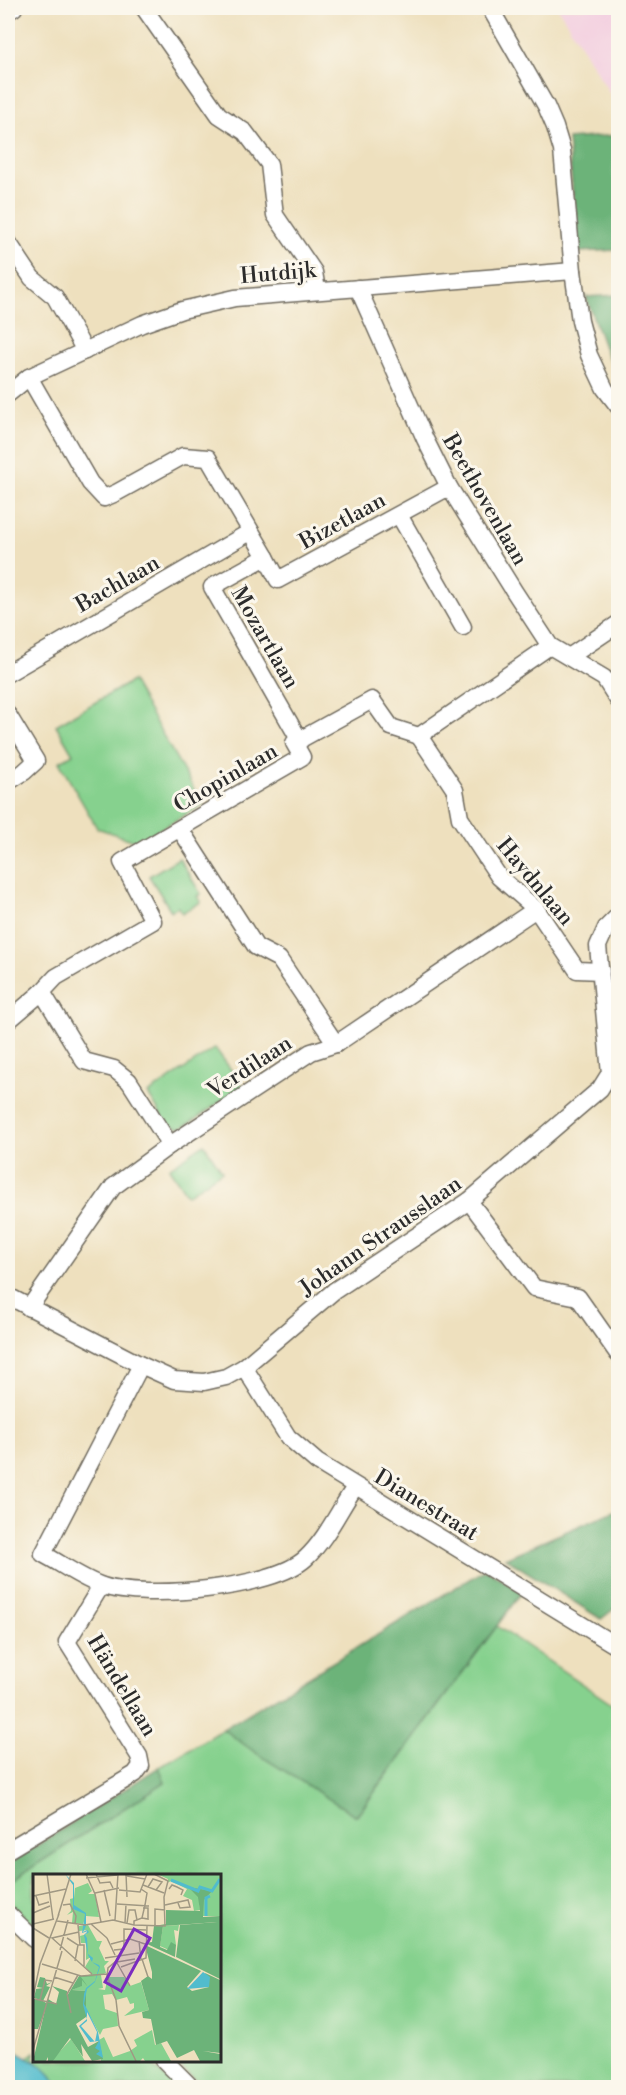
<svg xmlns="http://www.w3.org/2000/svg" width="626" height="2095" font-family="'Libre Bodoni',serif">
<style>
.built{fill:#f3cfe0}
.green{fill:#86d18e;stroke:#587e5c;stroke-width:1.5}
.forest{fill:#6cb379;stroke:#4c6f52;stroke-width:1.5}
.water{fill:#51bccd;stroke:#3e747c;stroke-width:1.5}
.lines{fill:none;stroke-linecap:round;stroke-linejoin:round}
.street-casing{stroke:#6f6a5e;stroke-width:19}
.street{stroke:#fff;stroke-width:16}
.labels{text-anchor:middle;stroke-width:6;stroke-linejoin:round;paint-order:stroke}
.street-label{font-size:22px;fill:#2b2b2b;stroke:#fbf7ec}
.inset-river{fill:none;stroke:#51bccd;stroke-width:3}
.inset-road{fill:none;stroke:#a09883;stroke-width:1.5}
.view{fill:#7b2cbf;fill-opacity:0.15;stroke:#7b2cbf;stroke-width:3}
.inset-edge{fill:none;stroke:#2b2b2b;stroke-width:3}
</style>
<rect width="100%" height="100%" fill="#fbf7ec"/>
<filter id="ink" filterUnits="userSpaceOnUse"><feTurbulence type="fractalNoise" baseFrequency=".0167" numOctaves="2"/><feDisplacementMap in="SourceGraphic" scale="12" xChannelSelector="R" yChannelSelector="G"/><feConvolveMatrix kernelMatrix="1 2 1 2 8 2 1 2 1" color-interpolation-filters="sRGB"/></filter>
<filter id="wash" filterUnits="userSpaceOnUse"><feTurbulence type="fractalNoise" baseFrequency=".008" numOctaves="4" result="noise"/><feDisplacementMap in="SourceGraphic" scale="24" xChannelSelector="R" yChannelSelector="G"/><feGaussianBlur stdDeviation="1.35" result="paint"/><feColorMatrix in="noise" values="0 0 0 0 0 0 0 0 0 0 0 0 0 0 0 0 0 1.4 0 .05"/><feComposite in="paint" operator="in"/></filter>
<g filter="url(#wash)">
<rect width="100%" height="100%" fill="#eee0be"/>
<!-- built -->
<path class="built" d="M558 8H618V107Z"/>
<!-- green -->
<g class="green">
<path d="M132 681 203 805 137 842 97 828 59 762 73 754 56 725Z"/>
<path d="M179 858 201 894 197 896 201 902 182 913 178 907 171 911 149 876Z"/>
<path d="M215 1048 243 1086 187 1125 180 1128 167 1125 148 1094Z"/>
<path d="M204 1144 222 1171 187 1195 169 1168Z"/>
<path d="M497 1626 616 1707 618 1704V2087H204L174 2061 219 2060V1876H34V1932L8 1901V1883L165 1782 159 1767 223 1729 256 1753 357 1816Z"/>
<path d="M34 2052V2060L147 2061 176 2087H61L42 2066 28 2058Z"/>
</g>
<!-- forest -->
<g class="forest">
<path d="M618 135V250L578 252 568 139Z"/>
<path d="M618 295V378L605 350 586 297Z"/>
<path d="M618 1509V1606L601 1619 505 1558Z"/>
<path d="M486 1569 522 1592 356 1816 256 1753 223 1729Z"/>
<path d="M159 1767 165 1782 8 1883V1864Z"/>
</g>
<!-- water -->
<path class="water" d="M8 2047 42 2066 61 2087H8Z"/>
</g>
<g filter="url(#ink)">
<g class="lines">
<!-- street casing -->
<g class="street-casing">
<g id="street">
<path d="M144 8 219 115 245 132 269 164 275 215 314 272 317 290"/>
<path d="M490 8 546 106 555 127 562 150 573 271 580 321 589 355 605 389 618 406"/>
<path d="M8 11 14 8"/>
<path d="M8 242 32 278 55 297 85 351"/>
<path d="M358 288 425 439 449 487 514 591 550 646 604 678 618 700"/>
<path d="M29 377 90 483 104 498 116 493 183 456 208 458 266 557 212 587 300 741"/>
<path d="M8 394 29 377 142 324 182 310 235 298 573 271"/>
<path d="M399 515 463 627"/>
<path d="M266 557 278 580 449 487"/>
<path d="M569 657 618 624"/>
<path d="M8 673 250 532"/>
<path d="M8 715 36 761 24 772 8 782"/>
<path d="M419 736 455 790 460 818 499 877 536 909 577 970 601 971"/>
<path d="M180 829 256 947 279 959 336 1044"/>
<path d="M42 992 84 1061 114 1069 129 1081 170 1145"/>
<path d="M8 1021 42 992 56 977 153 921 122 862 302 757 294 743 372 700 391 727 419 736 550 646"/>
<path d="M469 1201 534 1288 578 1297 618 1354"/>
<path d="M8 1296 141 1365 174 1380 204 1382 226 1377 244 1367 334 1291 469 1201 600 1089 610 1073 598 946 606 928 618 916"/>
<path d="M29 1308 113 1187 170 1145 311 1052 336 1044 536 909"/>
<path d="M141 1365 43 1554C62 1564 82 1579 103 1586 145 1600 273 1589 306 1558 327 1538 339 1510 355 1487"/>
<path d="M244 1367 288 1437 317 1462 618 1647"/>
<path d="M8 1850 135 1774 141 1766 139 1756 67 1642 101 1586"/>
<path d="M8 1914 34 1939"/>
<path d="M164 2060 192 2088"/>
</g>
</g>
<!-- street -->
<use href="#street" class="street"/>
</g>
</g>
<g class="labels">
<!-- street labels -->
<g class="street-label">
<text transform="translate(278 272) rotate(-5)" y="8">Hutdijk</text>
<text transform="translate(486 499) rotate(60)" y="8">Beethovenlaan</text>
<text transform="translate(342 520) rotate(-29)" y="8">Bizetlaan</text>
<text transform="translate(117 583) rotate(-30)" y="8">Bachlaan</text>
<text transform="translate(266 637) rotate(60)" y="8">Mozartlaan</text>
<text transform="translate(225 777) rotate(-30)" y="8">Chopinlaan</text>
<text transform="translate(536 881) rotate(50)" y="8">Haydnlaan</text>
<text transform="translate(249 1066) rotate(-33)" y="8">Verdilaan</text>
<text transform="translate(380 1235) rotate(-35)" y="8">Johann Strausslaan</text>
<text transform="translate(427 1504) rotate(31)" y="8">Dianestraat</text>
<text transform="translate(123 1685) rotate(59)" y="8">Händellaan</text>
</g>
</g>
<!-- overview -->
<g transform="translate(33 1874)">
<rect width="188" height="188" fill="#eee0be"/>
<path d="M124 0H187V42H170V26L176 21 155 13 166 23 167 36 161 37 159 26 150 22 154 15 138 7 134 9 135 5ZM55 9 59 17 55 20H62L66 43 53 42 50 50 39 49 40 38 34 41 38 37 37 25 41 24 42 14ZM55 51 64 67H69L66 74 72 87H76L71 92 73 99 68 101 70 114 65 115 72 116 75 103H91L97 112 108 108 116 136 91 142 101 134V129L97 130 94 123 83 126 79 120 70 121 72 135 84 139 85 152 70 155 67 161 51 131 53 117 39 116 48 112 47 103 59 100 52 93 58 83 53 86V69H48L47 62 54 60V56L46 57V52ZM146 51 145 57 141 56 143 71H139L138 77 127 72 130 52ZM119 156 122 171 128 169 138 187H112L110 184 107 187H68L66 166 71 163 80 183 97 177 104 172 101 166ZM38 165 52 187H20L21 184Z" fill="#86d18e"/>
<path d="M155 13 179 17 171 26 170 43 187 42V105L143 83 147 51 184 48 130 52 127 73 134 76 138 68 143 71 142 83 112 69 119 68 121 52 133 50V36L167 37 165 23ZM112 71 168 97 154 113 159 117 176 113 172 99 187 106V179L170 177 187 180V187H167L161 176 144 184 134 167 123 171 118 145 110 144 109 138 116 136 108 107 115 102 119 105V98ZM46 102H63L48 103 55 113 49 106V112L39 116 53 117V143L43 150 55 173 66 167 70 185 59 187 48 170 50 183 37 164 20 187H15V183L13 187H0L12 136 5 155H1L0 129 1 125 8 126 1 124 3 115 10 114 4 113 7 103 12 104 14 110 19 108 13 112 17 113 10 127 13 129 15 125 23 130 26 118 19 112 34 117V122Z" fill="#6cb379"/>
<path d="M32 0 41 9V31L53 39V52L50 58 54 56 56 58 52 61 54 64 55 80 60 84 59 88 66 91 67 93 62 108 54 115 51 130 53 133 65 158 70 184 68 187 70 184 63 180 67 177 62 174 66 167 57 168 46 152 54 145 50 131 51 120 53 114 62 107 66 93 59 88 55 81 51 61 55 57 49 59 52 40 40 35V11ZM54 138 64 158 62 168 48 152 54 147ZM170 98 177 103 176 113 154 115Z" fill="#51bccd" fill-rule="evenodd"/>
<path class="inset-river" d="M138 6 165 17 167 13 179 17 187 5M173 42V24L177 22"/>
<path class="inset-road" d="M14 0 20 45M53 0 62 20 68 48M63 0 67 9 77 8 80 14M93 0 94 23M94 2 112 5M53 4 84 1M110 11 131 19M115 13 120 5 129 8 123 16M136 15 139 11 144 13 150 16 148 21M71 16 77 42M86 16 107 18 114 0M62 19 86 14M0 22 33 15M3 22 6 31 16 28M84 30 116 32M30 31 37 30 43 42 42 50M132 31 155 26 157 33 147 34 145 29M0 39 17 32M25 42 38 0M109 44 115 45V34H110M82 46 85 0M24 47 52 51 80 46 101 51 132 52 131 23 135 7 121 0M92 49 93 30M94 49 96 36H102L104 46M0 50 21 45M58 50 74 64M45 51 47 71M101 51V47L109 44 112 31 114 19 108 15M122 52V35L132 36M0 54 16 64M46 58 19 64 59 100M34 64 45 71 42 87M74 64 82 81M91 66V55L113 56M106 67 108 86M78 70 97 65 112 70M45 71H51V93M27 76 35 46M81 76 91 75V66M72 84 106 79M109 85 115 103M83 87 75 94 74 102 83 126 86 152 103 187M83 87 97 112M84 88 102 85M9 90 48 102 74 100M88 93 113 84 114 52M21 103 40 109M0 123 7 90 26 40M2 125 24 130M7 126 12 106 19 107M38 139 34 120 45 101M0 176 29 77"/>
<path class="view" d="M101 55 117 64 88 117 72 108Z"/>
<rect width="188" height="188" class="inset-edge"/>
</g>
<!-- margin -->
<rect width="626" height="2095" fill="none" stroke="#fbf7ec" stroke-width="30"/>
</svg>
